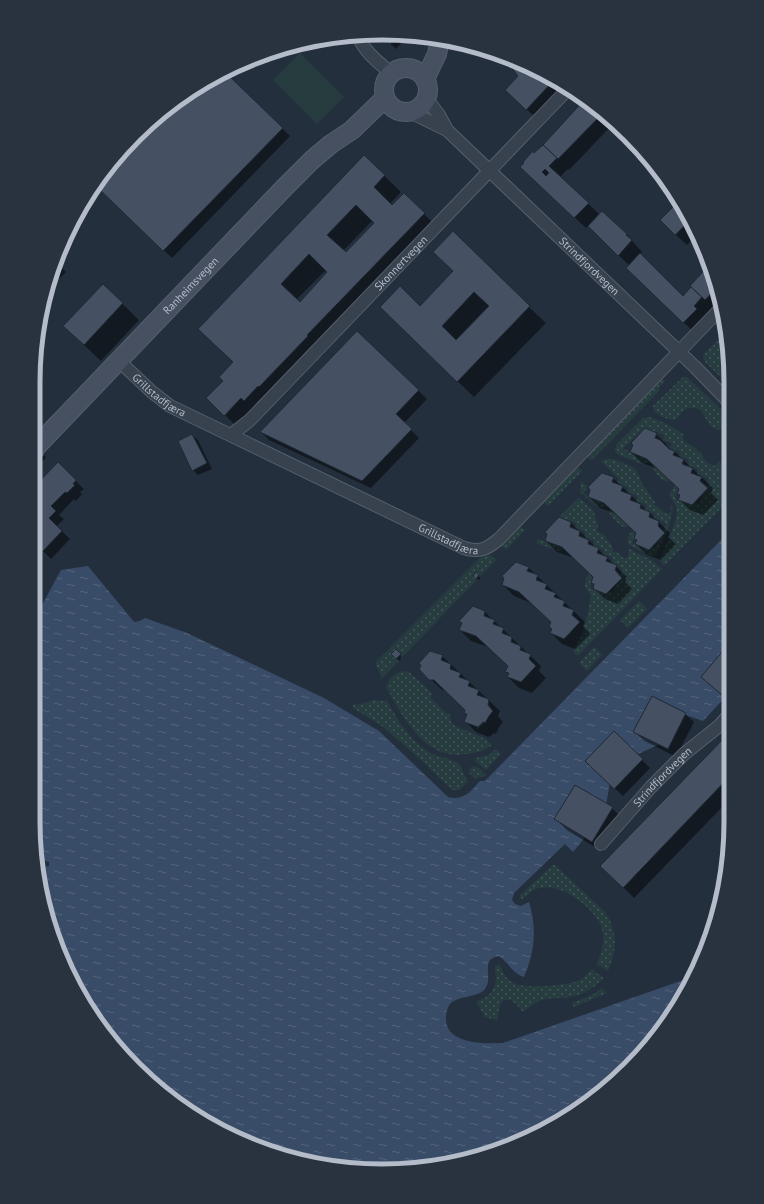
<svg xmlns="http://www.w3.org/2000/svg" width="764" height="1204" font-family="'PT Sans',sans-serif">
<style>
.grass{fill:url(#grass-dots)}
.pitch{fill:#263c3f}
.water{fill:url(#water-ripples)}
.shadow{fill:#0007;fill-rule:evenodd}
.building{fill:#455162;stroke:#1f2835;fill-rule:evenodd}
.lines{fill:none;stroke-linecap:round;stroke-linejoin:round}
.street-casing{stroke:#565f6c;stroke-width:14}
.secondary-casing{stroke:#565f6c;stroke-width:20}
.street{stroke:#38414e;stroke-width:12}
.secondary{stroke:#465061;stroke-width:18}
.labels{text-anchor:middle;stroke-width:3.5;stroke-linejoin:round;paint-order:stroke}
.street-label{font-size:11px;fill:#b4bcc9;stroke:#1d2633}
.rim{fill:none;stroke:#b4bcc9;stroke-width:5}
</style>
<defs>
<pattern id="grass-dots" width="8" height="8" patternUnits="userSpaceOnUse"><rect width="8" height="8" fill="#263c3f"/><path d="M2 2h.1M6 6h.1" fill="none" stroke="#435659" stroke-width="1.8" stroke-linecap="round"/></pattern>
<pattern id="water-ripples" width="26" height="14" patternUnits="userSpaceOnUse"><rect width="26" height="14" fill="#394c67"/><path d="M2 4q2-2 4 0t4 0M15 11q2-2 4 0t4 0" fill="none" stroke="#53647b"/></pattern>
</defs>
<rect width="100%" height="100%" fill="#242f3e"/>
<!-- grass -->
<g class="grass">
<path d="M726 332 730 359V386L706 363 703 358 704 354Z"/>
<path d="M683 377H687L690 380 730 418V435C724 429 716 431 711 426 704 420 704 407 692 408 676 408 684 426 663 417 657 414 654 413 653 406Z"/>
<path d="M661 378 665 381 659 388 660 390 591 461 586 455Z"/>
<path d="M649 417 667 424 683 434 684 442 696 448 698 452 700 451C704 459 706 464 715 466L719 462 727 465 730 468V499L664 566 660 559C664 545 682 519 675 504 674 502 672 499 670 496L671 491 675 485 679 488 675 498 692 504 695 502 699 504 702 494 708 488 706 486 708 479 697 474 698 469 687 465 689 460 679 456 680 452 670 448 672 443 663 440 664 435 644 428 623 449 647 459 650 461 646 463 642 464 617 454 615 451 616 445 643 418Z"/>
<path d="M606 459H613L635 468 642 483 655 502 654 505C659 507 662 512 667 514L670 513 672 511 670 506 671 505 673 508 667 533 655 556 653 557 631 546 628 543V537L632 530 636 533 632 543 649 550 653 546 656 547 659 539 665 533 663 530 666 523 654 518 655 514 645 510 647 505 636 501 637 496 627 492 628 488 618 483 619 479 601 461Z"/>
<path d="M654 465 672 481C664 484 656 475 653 468Z"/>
<path d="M576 466 582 471 548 506 545 503 542 505 540 503Z"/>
<path d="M581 481 588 487 583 493C590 499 601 499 607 506 597 511 588 498 580 492Z"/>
<path d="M579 498 593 510 598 525 597 531 601 534 603 533 613 548V552H617L624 559 628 557 629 549 651 560 662 569 578 656 574 653V648L581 636 587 617 591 596C585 587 582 584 589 574L593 578 590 588 606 594 609 590 614 592 616 584 622 578 620 575 622 568 611 563 613 558 602 554 604 550 593 546 594 541 584 537 586 532 575 528 576 523 559 517Z"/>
<path d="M610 508 629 526 623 527C618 523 611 518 609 511Z"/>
<path d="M519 525 525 530 506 550 500 545Z"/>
<path d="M538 539 562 548 565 550 559 551 536 543Z"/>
<path d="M489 554 496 560 382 678 375 663 482 556Z"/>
<path d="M639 601 647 609 628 628 620 620Z"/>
<path d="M594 647 602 655 587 671 579 663Z"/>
<path d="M403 671 409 672 432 693 431 698 446 713 450 714 451 722 455 726 486 739 492 745C484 751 477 753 466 754 425 761 403 717 386 687 390 678 394 673 403 671Z"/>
<path d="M374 700 387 701C398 720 411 743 431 753 438 757 453 759 458 763 463 768 464 776 468 782L459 790H452L420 759 382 726 353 708V705L365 703Z"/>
<path d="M496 749 501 754 486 770 475 761 476 758 489 755Z"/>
<path d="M474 766 479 768 486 775 483 777H479L476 779 470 774 469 771 471 767Z"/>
<path d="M553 865H555L605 912C618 931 617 951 608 971L596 964C602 954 605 941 602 929 595 907 559 880 536 889 531 891 527 895 523 899L520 898V895Z"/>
<path d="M499 964C503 971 505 979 513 983 525 989 568 986 580 980 584 978 588 973 591 969L604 978C593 989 579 997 563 998 555 998 548 998 541 1000 534 1003 528 1008 523 1012 519 1007 508 993 501 1003 499 1008 498 1015 497 1020L485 1017 476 1001C486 1000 496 990 496 979 496 974 495 971 495 966Z"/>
<path d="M602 988 607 993 574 1007 572 1003 594 994Z"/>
</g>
<!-- pitch -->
<path class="pitch" d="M300 53 344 97 317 124 273 80Z"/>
<!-- water -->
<path class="water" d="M729 532V693L703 721 680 713 660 744 636 755 610 783 606 805 592 829 573 852 565 844 514 893 512 900 515 904 521 906 529 902C537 929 535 951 524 977 512 973 509 963 499 956 479 959 494 978 485 989 477 998 461 995 451 1003 448 1006 446 1012 446 1017 444 1044 484 1044 503 1043L692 977 659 1035 576 1112 473 1159 359 1170 270 1152 169 1099 92 1016 51 934 41 868 49 866V862L39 859 33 822 34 620 61 570 88 566 134 622 140 621 145 618 187 633 324 698 379 731 448 797C464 801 470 792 480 781H485Z"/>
<!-- shadow -->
<g class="shadow">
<path d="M398 34 404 40 396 49 381 35Z"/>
<path d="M404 34H405L410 35 407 37Z"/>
<path d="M537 69 564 86 535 117 506 90 520 76Z"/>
<path d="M224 72 290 136 172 258 96 185 105 169 152 119 208 80Z"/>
<path d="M595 105 614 123 569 170 568 169 559 178 569 185 600 215 602 213 627 235 642 252 640 254 683 297 693 287 691 286 710 266 719 291 721 305 695 333 638 279 630 266 588 226 586 228 533 178 534 154Z"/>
<path d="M633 152H645L660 175 658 177Z"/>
<path d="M364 156 401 192 390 204 392 206 424 214 440 230 323 351 324 353 276 402 275 401 241 431 224 414V381L234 363 215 345ZM373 220 375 223 346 254 343 251ZM326 270 328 272 300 303 296 300Z"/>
<path d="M690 220 697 234 687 245 676 235Z"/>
<path d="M56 262 66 272 49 289Z"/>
<path d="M454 272 529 307 546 323 474 397 397 323 420 307Z"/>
<path d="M103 285 139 320 101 361 81 342Z"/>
<path d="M357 332 427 399 404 423 419 438 371 488 269 440 261 432Z"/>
<path d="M36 349 44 357 36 366Z"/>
<path d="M656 434 667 445 666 447 668 449 674 451 713 488 711 493 718 500 703 515 690 510 679 499 680 496 678 494 680 489 659 469 642 463 631 452Z"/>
<path d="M192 435 198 440 212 469 198 475 193 470Z"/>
<path d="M42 453 46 457 41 463 37 460Z"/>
<path d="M58 464 84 489 80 492 82 494 76 501 74 499 59 515 64 519 57 526 70 539 51 559 35 543V487Z"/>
<path d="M613 478 670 533 668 537 676 544 661 560 647 555 636 544 637 541 635 538 637 533 617 514 600 508 589 497Z"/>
<path d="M571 523 627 577 625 582 632 589 618 604 605 599 594 588 595 585 592 583 594 577 574 558 557 552 546 541Z"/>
<path d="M528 567 585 622 583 626 590 634 575 649 562 644 551 633 553 630 550 627 552 622 531 603 514 596 503 585Z"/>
<path d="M476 574 481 578 478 580 474 576Z"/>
<path d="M485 612 541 666 539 671 546 678 532 693 519 688 508 677 509 674 507 671 509 666 488 647 471 641 460 630Z"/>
<path d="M396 651 402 657 399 661 392 654Z"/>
<path d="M442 656 500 711 498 716 503 722 499 727 496 734 494 733 489 737 476 732 465 721 467 715 465 713 466 710 446 691 442 690 420 669ZM486 718 487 720 477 729V726Z"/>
<path d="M685 714 694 722 676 757 643 740 635 732Z"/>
<path d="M614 733 650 768 623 796 587 761Z"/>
<path d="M729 734 728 801 634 898 602 866Z"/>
<path d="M612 808 623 819 603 852 567 830 556 819Z"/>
</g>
<!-- building -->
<g class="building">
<path d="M399 34 390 44 380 35Z"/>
<path d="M503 56 537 69 554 80 526 110 505 90 518 76Z"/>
<path d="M225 72 283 128 163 251 96 186 105 169 152 119 208 80Z"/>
<path d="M585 99 595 105 603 113 558 159 543 145Z"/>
<path d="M543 145 557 158 549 166 589 203 574 218 520 167 524 163 523 162 533 151 534 153ZM545 169 549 173 546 176 542 172Z"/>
<path d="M637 145 645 152 651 162 647 167 631 152Z"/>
<path d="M364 155 385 175 374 187 392 205 404 193 425 213 307 335 308 336 259 387 258 386 244 401 241 398 224 416 206 398 223 381 219 377 233 362 198 329ZM356 205 374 223 346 252 327 235ZM309 254 327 272 300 302 281 284Z"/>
<path d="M678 202 690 220 675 235 660 220Z"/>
<path d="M602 211 627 234 626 235 632 240 618 256 588 226Z"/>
<path d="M453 231 530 306 457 382 380 307 400 286 420 306 453 271 433 252ZM474 292 489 306 456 340 442 326Z"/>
<path d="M640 253 683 296 691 287 702 297 694 306 697 309 683 323 626 268Z"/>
<path d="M709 265 717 287 705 300 690 286Z"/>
<path d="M103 284 123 303 84 345 63 326Z"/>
<path d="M357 331 419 390 396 414 412 429 362 481 260 432Z"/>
<path d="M645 428 657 433 655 438 660 440 669 449 675 451 673 455 684 459 682 464 693 468 691 473 702 477 700 481 708 488 692 505 678 500 680 495 677 494 679 489 647 459 630 452 633 445 631 443Z"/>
<path d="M192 434 207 463 192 471 178 441Z"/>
<path d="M42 452 45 454 38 462 35 460Z"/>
<path d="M58 462 76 480 73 484 75 485 67 493 65 492 51 506 56 511 49 518 62 531 42 552 35 545V486Z"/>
<path d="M602 473 614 477 612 482 623 486 621 491 632 495 630 500 641 504 640 508 650 512 649 517 659 521 658 526 665 533 649 550 635 544 637 540 634 539 636 533 604 503 588 497 590 490 588 487Z"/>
<path d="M559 517 571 522 570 527 580 531 579 536 589 540 588 544 599 548 597 553 608 557 606 561 617 565 615 570 622 578 606 594 593 589 594 584 591 583 593 577 562 547 545 541 547 534 545 532Z"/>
<path d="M516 562 529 567 527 571 538 575 536 580 547 584 545 589 556 593 554 597 565 601 563 606 574 610 572 615 580 622 564 639 550 633 552 629 549 627 551 622 519 592 502 585 504 578 502 576Z"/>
<path d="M476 572 479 575 476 579 473 576Z"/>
<path d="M473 606 485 611 484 616 495 620 493 624 504 628 502 633 512 637 511 642 521 646 520 650 531 654 529 659 536 666 521 682 507 677 509 673 505 672 508 666 476 636 459 630 462 623 459 621Z"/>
<path d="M729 619V629L724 626Z"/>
<path d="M726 647 729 649V701L701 677Z"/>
<path d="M396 649 401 654 396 659 391 654Z"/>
<path d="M430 651 443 655 441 660 451 664 450 669 461 673 459 677 470 681 468 686 479 690 477 695 489 699 488 705 493 711 489 716 485 723 483 722 478 727 464 722 467 714 464 713 465 710 434 680H429L419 669 421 666 419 663Z"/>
<path d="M652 696 686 713 668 749 633 732Z"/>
<path d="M614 731 643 759 614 789 585 761Z"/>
<path d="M729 733 728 778 623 888 600 866Z"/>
<path d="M575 785 613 807 592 842 554 819Z"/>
</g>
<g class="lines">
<!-- street casing -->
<g class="street-casing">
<g id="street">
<path d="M358 35C364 52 378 62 391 73"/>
<path d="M426 98 439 115 447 130"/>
<path id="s1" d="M410 112 447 130 695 367 730 403"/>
<path id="s2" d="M119 361 152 392 170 406 464 548C479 553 487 549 499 539L722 307"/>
<path id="s3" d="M231 435 250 420 568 89"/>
<path id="s4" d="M601 844 651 787 684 754 719 726 729 715"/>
</g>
</g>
<!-- secondary casing -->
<g class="secondary-casing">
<g id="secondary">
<circle cx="406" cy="90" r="22"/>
<path d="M425 79 437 54 440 40"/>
<path id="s5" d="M35 448 284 188 312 160 331 144 352 130 385 98"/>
</g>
</g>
<!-- street -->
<use href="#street" class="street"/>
<!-- secondary -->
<use href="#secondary" class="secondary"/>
</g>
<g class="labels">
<!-- street labels -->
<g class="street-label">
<text dy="4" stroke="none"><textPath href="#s3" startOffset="242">Skonnertvegen</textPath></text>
<text dy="4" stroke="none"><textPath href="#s1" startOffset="238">Strindfjordvegen</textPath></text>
<text dy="4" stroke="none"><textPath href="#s5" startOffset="225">Ranheimsvegen</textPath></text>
<text dy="4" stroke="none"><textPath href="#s2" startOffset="53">Grillstadfjæra</textPath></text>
<text dy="4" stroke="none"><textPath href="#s2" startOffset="377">Grillstadfjæra</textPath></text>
<text dy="4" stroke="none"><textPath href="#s4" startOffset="91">Strindfjordvegen</textPath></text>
</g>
</g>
<!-- crop -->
<path d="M0 0H764V1204H0ZM382 40H382A342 342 0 0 1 724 382V822A342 342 0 0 1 382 1164H382A342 342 0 0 1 40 822V382A342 342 0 0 1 382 40Z" fill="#29323f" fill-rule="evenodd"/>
<path class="rim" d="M382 40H382A342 342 0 0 1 724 382V822A342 342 0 0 1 382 1164H382A342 342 0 0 1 40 822V382A342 342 0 0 1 382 40Z"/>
</svg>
